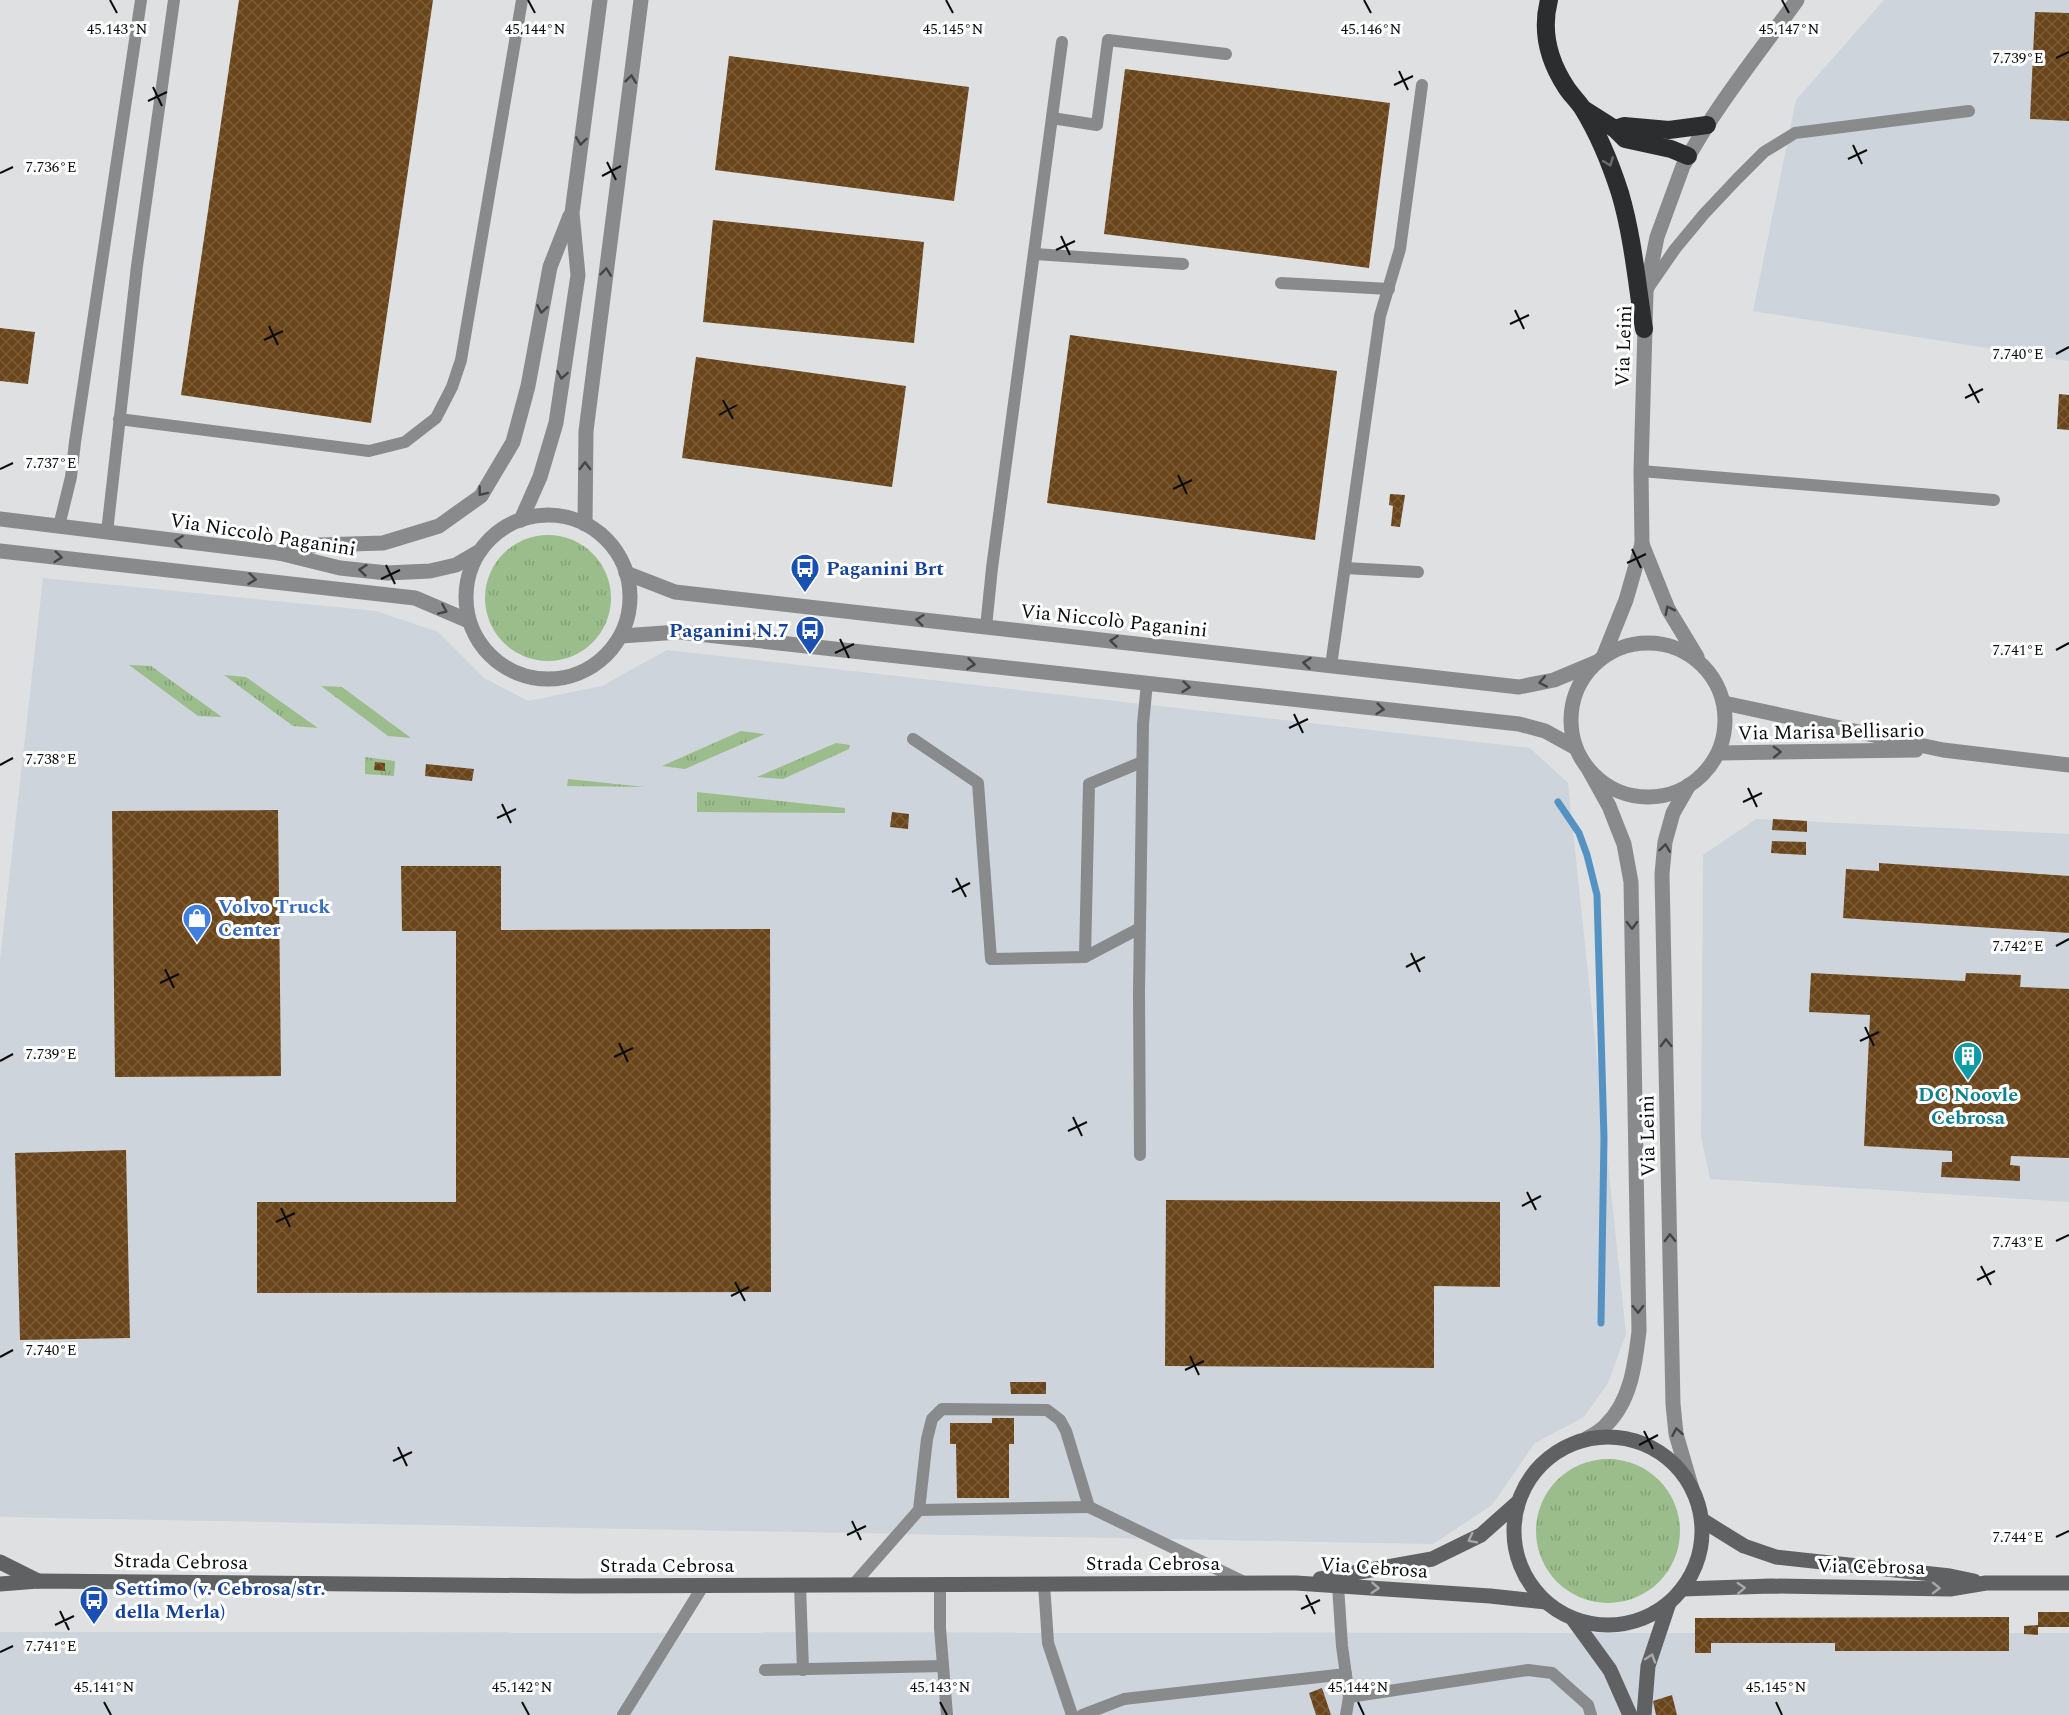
<svg xmlns="http://www.w3.org/2000/svg" width="2069" height="1715" font-family="Spectral,serif">
<style>
.built{fill:#cdd4dc}
.grass{fill:url(#grass-tufts)}
.lines{fill:none;stroke-linecap:round;stroke-linejoin:round}
.stream{stroke:#5392c2;stroke-width:7}
.building{fill:url(#building-cross-hatch)}
.service{stroke:#898a8b;stroke-width:12}
.minor{stroke:#898a8b;stroke-width:15}
.tertiary{stroke:#898a8b;stroke-width:15}
.secondary{stroke:#606162;stroke-width:15}
.motorway{stroke:#2c2d2f;stroke-width:18}
.oneway{stroke:#444545}
.oneway2{stroke:#6b6c6d}
.oneway3{stroke:#a8a8a9}
.ticks{fill:none;stroke:#0b0c0c;stroke-width:2}
.labels{text-anchor:middle;stroke-width:6;stroke-linejoin:round;paint-order:stroke}
.street-label{font-size:20px;fill:#0b0c0c;stroke:#fff}
.transit-label{font-size:20px;font-weight:bold;fill:#164399;stroke:#fff;text-anchor:start}
.shop-label{font-size:20px;font-weight:bold;fill:#366cbe;stroke:#fff;text-anchor:start}
.culture-label{font-size:20px;font-weight:bold;fill:#0d838f;stroke:#fff}
.ticks-label{font-size:15px;text-anchor:middle;fill:#0b0c0c;stroke:#fff;stroke-width:6;stroke-linejoin:round;paint-order:stroke}
</style>
<defs>
<pattern id="grass-tufts" width="24" height="20" patternUnits="userSpaceOnUse" patternTransform="scale(1.5)"><rect width="24" height="20" fill="#9bbd8c"/><path d="M3 7l-1-3M5 7V3M7 7l1-3M15 17l-1-3M17 17v-4M19 17l1-3" fill="none" stroke="#84a178"/></pattern>
<pattern id="building-cross-hatch" width="8" height="8" patternUnits="userSpaceOnUse" patternTransform="scale(1.5)"><rect width="8" height="8" fill="#6b451a"/><path d="M0 0l8 8M0 8l8-8" fill="none" stroke="#7a5c39"/></pattern>
</defs>
<rect width="100%" height="100%" fill="#dee0e2"/>
<!-- built -->
<g class="built">
<path d="M1884 0H2069V361L1753 311 1796 100Z"/>
<path d="M43 578 376 611 438 632 484 678 528 701 602 686 667 650 1530 748 1568 783 1626 1334 1608 1383 1584 1417 1535 1443 1492 1505 1433 1544 0 1517V960Z"/>
<path d="M1756 819 2069 834V1202L1710 1179 1701 1137 1703 855Z"/>
<path d="M0 1632 2069 1633V1715H0Z"/>
</g>
<!-- grass -->
<g class="grass">
<circle cx="548" cy="598" r="63"/>
<path d="M129 665 151 666 222 717 198 716Z"/>
<path d="M224 675 246 677 318 728 293 726Z"/>
<path d="M321 686 342 687 411 738 388 736Z"/>
<path d="M741 731 765 734 685 769 662 766Z"/>
<path d="M836 743 850 745 849 749 783 779 757 777Z"/>
<path d="M365 757 395 761 394 776 365 774Z"/>
<path d="M568 779 645 787 567 786Z"/>
<path d="M697 792 845 808V813L697 812Z"/>
<circle cx="1608" cy="1531" r="72"/>
</g>
<g class="lines">
<!-- stream -->
<path class="stream" d="M1558 802 1579 833 1587 855 1597 895 1604 1138 1601 1323"/>
</g>
<!-- building -->
<g class="building">
<path d="M239 0H433L371 423 181 395Z"/>
<path d="M2035 12 2069 13V121L2030 119Z"/>
<path d="M729 56 969 87 954 201 715 170Z"/>
<path d="M1125 69 1390 103 1369 268 1104 234Z"/>
<path d="M713 220 924 242 914 343 703 322Z"/>
<path d="M0 328 35 332 28 384 0 381Z"/>
<path d="M1070 335 1337 371 1315 540 1047 503Z"/>
<path d="M696 357 906 386 892 487 682 458Z"/>
<path d="M2059 394 2069 395V430L2057 429Z"/>
<path d="M1390 494 1405 495 1400 527 1391 526 1393 506 1389 505Z"/>
<path d="M375 762 385 763V771L374 770Z"/>
<path d="M426 764 474 769 472 781 425 776Z"/>
<path d="M278 810 281 1076 115 1077 112 811Z"/>
<path d="M892 812 909 814 908 829 890 827Z"/>
<path d="M1773 819 1807 821V832L1772 830Z"/>
<path d="M1772 841 1806 842V855L1771 853Z"/>
<path d="M1879 863 2069 876V933L1843 918 1846 869 1879 871Z"/>
<path d="M401 866H501V930L770 929 771 1292 257 1293V1202H456V931H402Z"/>
<path d="M1811 973 1965 981 1966 973 2021 975 2020 987 2069 989V1158L2011 1156 2010 1165 2020 1166V1181L1941 1177 1942 1162H1952V1151L1864 1146 1870 1015 1809 1012Z"/>
<path d="M126 1150 130 1338 20 1340 15 1153Z"/>
<path d="M1166 1200 1500 1202V1287L1434 1286V1368L1165 1366Z"/>
<path d="M1010 1382H1046V1394H1011Z"/>
<path d="M992 1418H1014V1444H1009V1498H957L956 1444H950V1423H992Z"/>
<rect x="2038" y="1612" width="31" height="15"/>
<path d="M1996 1617H2009V1651H1835V1643H1711V1653H1695V1618Z"/>
<path d="M2038 1625V1635L2024 1634V1626Z"/>
<path d="M1322 1688 1331 1715H1316L1309 1693Z"/>
<path d="M1672 1695 1677 1715H1656L1653 1701Z"/>
</g>
<g class="lines">
<!-- service -->
<g class="service">
<path d="M1052 118 1097 125 1108 40 1226 54"/>
<path d="M1035 254 1183 264"/>
<path d="M1281 283 1389 289"/>
<path d="M1648 288 1675 249 1704 214 1737 179 1764 152 1795 133 1969 111"/>
<path d="M119 419 369 451 405 442 436 418 452 387 461 360 522 0"/>
<path d="M1641 471 1994 500"/>
<path d="M59 526 71 477 75 442 141 0"/>
<path d="M107 532 137 266 174 0"/>
<path d="M1345 568 1418 572"/>
<path d="M986 627 992 568 1062 42"/>
<path d="M1331 666 1380 316 1400 249 1422 85"/>
<path d="M913 739 978 783 991 959 1085 957 1089 784 1142 762"/>
<path d="M1085 957 1140 928"/>
<path d="M1140 1155 1139 992 1143 724 1147 683"/>
<path d="M919 1510 1089 1507"/>
<path d="M1044 1584 1048 1643 1072 1715"/>
<path d="M800 1585 803 1670"/>
<path d="M853 1585 919 1510 927 1439 932 1419 942 1409 1047 1410 1060 1420 1066 1431 1089 1507 1246 1583"/>
<path d="M940 1585V1628L947 1715"/>
<path d="M1338 1586 1342 1646 1349 1697 1528 1670 1552 1673 1588 1705 1591 1715"/>
<path d="M765 1670 943 1666"/>
<path d="M623 1715 703 1586"/>
<path d="M1082 1715 1124 1699 1346 1674"/>
<path d="M1346 1715 1349 1697"/>
</g>
<!-- minor -->
<g class="minor">
<path d="M521 520 540 477 556 423 578 275 572 213 600 0"/>
<path d="M585 524 586 431 641 0"/>
<path d="M279 553 318 545 383 543 439 526 481 496 513 442 528 386 550 267 570 216"/>
<path d="M1724 703 1943 750 2069 765"/>
<path d="M1719 753 1916 750"/>
</g>
<!-- tertiary -->
<g class="tertiary">
<circle cx="548" cy="597" r="82"/>
<path d="M0 519 279 553 340 568 387 573 430 571 456 565 480 551"/>
<path d="M1642 544 1668 609 1697 657"/>
<path d="M0 551 415 598 469 621"/>
<path d="M626 573 675 592 1519 687 1554 680 1597 662"/>
<path d="M621 636 679 632 1519 724 1545 731 1576 748"/>
<circle cx="1648" cy="720" r="77"/>
<path d="M1604 655 1626 600 1642 544 1641 471 1646 292 1657 237 1683 166C1715 107 1758 54 1797 0"/>
<path d="M1689 785 1673 813 1665 842 1662 874 1673 1404 1676 1434 1692 1489"/>
<path d="M1586 1439C1593 1435 1601 1431 1606 1425 1631 1401 1635 1364 1639 1331L1631 882 1624 844 1609 806 1589 770"/>
</g>
<!-- secondary -->
<g class="secondary">
<circle cx="1608" cy="1531" r="94"/>
<path d="M1702 1520 1744 1546 1776 1557 1950 1576 1974 1581"/>
<path d="M0 1562 38 1581"/>
<path d="M1320 1579 1432 1559 1481 1535 1518 1502"/>
<path d="M0 1584 38 1581 576 1586 1296 1583 1490 1596 1546 1602"/>
<path d="M1682 1589 1771 1586 1950 1589 1986 1583H2069"/>
<path d="M1573 1619 1610 1670 1630 1715"/>
<path d="M1644 1715 1648 1666 1669 1603"/>
</g>
<!-- motorway -->
<g class="motorway">
<path d="M1549 0C1541 31 1549 61 1566 87 1571 95 1578 101 1583 109 1599 135 1611 165 1620 193 1633 237 1637 285 1644 329"/>
<path d="M1585 110 1615 129 1625 139 1671 149 1688 156"/>
<path d="M1615 129 1624 126 1669 130 1707 125"/>
</g>
</g>
<!-- one-way arrows -->
<defs><path id="oneway-chevron" d="M-2-3.5L2.5 0L-2 3.5" fill="none" stroke-width="1.6" stroke-linecap="round" stroke-linejoin="round" transform="scale(1.5)"/></defs>
<g class="oneway">
<use href="#oneway-chevron" transform="translate(631 79) rotate(-83)"/>
<use href="#oneway-chevron" transform="translate(581 141) rotate(98)"/>
<use href="#oneway-chevron" transform="translate(606 272) rotate(-83)"/>
<use href="#oneway-chevron" transform="translate(542 309) rotate(100)"/>
<use href="#oneway-chevron" transform="translate(562 375) rotate(99)"/>
<use href="#oneway-chevron" transform="translate(585 466) rotate(-90)"/>
<use href="#oneway-chevron" transform="translate(482 492) rotate(128)"/>
<use href="#oneway-chevron" transform="translate(179 541) rotate(-173)"/>
<use href="#oneway-chevron" transform="translate(58 557) rotate(6)"/>
<use href="#oneway-chevron" transform="translate(363 570) rotate(-174)"/>
<use href="#oneway-chevron" transform="translate(252 579) rotate(6)"/>
<use href="#oneway-chevron" transform="translate(443 610) rotate(23)"/>
<use href="#oneway-chevron" transform="translate(1669 610) rotate(-117)"/>
<use href="#oneway-chevron" transform="translate(920 620) rotate(-174)"/>
<use href="#oneway-chevron" transform="translate(1114 641) rotate(-174)"/>
<use href="#oneway-chevron" transform="translate(1307 663) rotate(-174)"/>
<use href="#oneway-chevron" transform="translate(971 664) rotate(6)"/>
<use href="#oneway-chevron" transform="translate(1543 682) rotate(169)"/>
<use href="#oneway-chevron" transform="translate(1186 687) rotate(6)"/>
<use href="#oneway-chevron" transform="translate(1380 709) rotate(6)"/>
<use href="#oneway-chevron" transform="translate(1777 752) rotate(-1)"/>
<use href="#oneway-chevron" transform="translate(1665 848) rotate(-82)"/>
<use href="#oneway-chevron" transform="translate(1632 925) rotate(89)"/>
<use href="#oneway-chevron" transform="translate(1666 1043) rotate(-91)"/>
<use href="#oneway-chevron" transform="translate(1670 1238) rotate(-91)"/>
<use href="#oneway-chevron" transform="translate(1638 1309) rotate(89)"/>
<use href="#oneway-chevron" transform="translate(1677 1432) rotate(-100)"/>
</g>
<use class="oneway2" href="#oneway-chevron" transform="translate(1609 162) rotate(69)"/>
<g class="oneway3">
<use href="#oneway-chevron" transform="translate(1472 1539) rotate(153)"/>
<use href="#oneway-chevron" transform="translate(1375 1588) rotate(4)"/>
<use href="#oneway-chevron" transform="translate(1741 1588) rotate(-3)"/>
<use href="#oneway-chevron" transform="translate(1936 1588) rotate(1)"/>
<use href="#oneway-chevron" transform="translate(1651 1658) rotate(-72)"/>
</g>
<!-- ticks -->
<path class="ticks" d="M110 0 117 13M528 0 535 13M946 0 953 13M1364 0 1371 13M1782 0 1789 13M2056 58 2069 52M1399 71 1408 90M1394 85 1413 76M153 87 162 106M148 101 167 92M1853 145 1862 164M1848 159 1867 150M607 162 616 180M0 173 13 167M602 176 621 166M1061 236 1070 255M1056 250 1075 241M1515 310 1524 329M1510 324 1529 315M269 326 278 345M264 340 283 331M2056 354 2069 347M1969 384 1979 403M1965 398 1983 389M723 400 733 419M719 415 737 405M0 469 13 463M1178 475 1187 494M1173 489 1192 480M1632 549 1641 568M1627 563 1646 554M386 565 395 584M381 579 400 570M840 639 849 658M2056 650 2069 643M835 653 854 644M1294 714 1303 733M1289 728 1308 719M0 765 13 758M1748 788 1757 807M1743 802 1762 793M502 804 511 823M497 818 516 809M956 878 966 897M952 892 970 883M2056 946 2069 939M1411 953 1420 972M1406 967 1425 957M165 969 174 988M160 983 179 974M1865 1027 1874 1046M1860 1041 1879 1032M619 1043 628 1062M614 1057 633 1048M0 1061 13 1054M1073 1117 1082 1136M1068 1131 1087 1122M1527 1192 1536 1210M1522 1206 1541 1196M281 1208 290 1227M276 1222 295 1213M2056 1241 2069 1235M1981 1266 1991 1285M1977 1280 1995 1271M735 1282 745 1301M731 1296 749 1287M1190 1356 1199 1375M0 1357 13 1350M1185 1370 1204 1361M1644 1431 1653 1449M1639 1445 1658 1435M398 1447 407 1466M393 1461 412 1452M852 1521 861 1540M847 1535 866 1526M2056 1537 2069 1531M1306 1595 1315 1614M1301 1609 1320 1600M60 1611 69 1630M55 1625 74 1616M0 1652 13 1646M104 1702 111 1715M522 1702 529 1715M940 1702 947 1715M1358 1702 1364 1715M1776 1702 1782 1715"/>
<!-- icons -->
<defs>
<g id="bus-pin" transform="scale(1.5)"><path d="M0 17L-7.5 6A9.5 9.5 0 1 1 7.5 6Z" fill="#1a4fb4" stroke="#fff"/><path d="M-5-6H5V4H4V6H2V4H-2V6H-4V4H-5ZM-3.5-4V0h7V-4ZM-3.5 1.2v1.5H-2V1.2ZM2 1.2v1.5H3.5V1.2Z" fill="#fff"/></g>
<g id="shop-pin" transform="scale(1.5)"><path d="M0 17L-7.5 6A9.5 9.5 0 1 1 7.5 6Z" fill="#3f7fe0" stroke="#fff"/><path d="M-5-2.5h2.3a2.7 3.5 0 0 1 5.4 0H5L5.5 6h-11ZM-1.5-2.5h3a1.5 2.3 0 0 0-3 0Z" fill="#fff"/></g>
<g id="building-pin" transform="scale(1.5)"><path d="M0 17L-7.5 6A9.5 9.5 0 1 1 7.5 6Z" fill="#0f9aa8" stroke="#fff"/><path d="M-4-6H4V6H1V3H-1V6H-4ZM-2.5-4.3h1.7v1.8h-1.7ZM.8-4.3h1.7v1.8H.8ZM-2.5-1h1.7V.8h-1.7ZM.8-1h1.7V.8H.8Z" fill="#fff"/></g>
</defs>
<g fill-rule="evenodd">
<use href="#bus-pin" x="805" y="568"/>
<use href="#bus-pin" x="810" y="630"/>
<use href="#shop-pin" x="197" y="918"/>
<use href="#building-pin" x="1968" y="1056"/>
<use href="#bus-pin" x="94" y="1600"/>
</g>
<g class="labels">
<!-- street labels -->
<g class="street-label">
<text transform="translate(1623 346) rotate(-88)" y="7">Via Leinì</text>
<text transform="translate(263 534) rotate(9)" y="7">Via Niccolò Paganini</text>
<text transform="translate(1114 620) rotate(6)" y="7">Via Niccolò Paganini</text>
<text transform="translate(1831 731) rotate(-1)" y="7">Via Marisa Bellisario</text>
<text transform="translate(1647 1136) rotate(-91)" y="7">Via Leinì</text>
<text transform="translate(181 1561) rotate(1)" y="7">Strada Cebrosa</text>
<text x="1153" y="1570">Strada Cebrosa</text>
<text x="667" y="1572">Strada Cebrosa</text>
<text transform="translate(1871 1566) rotate(1)" y="7">Via Cebrosa</text>
<text transform="translate(1374 1567) rotate(4)" y="7">Via Cebrosa</text>
</g>
<!-- transit labels -->
<g class="transit-label">
<text x="826" y="575">Paganini Brt</text>
<text x="789" y="637" text-anchor="end">Paganini N.7</text>
<text x="115" y="1595">Settimo (v. Cebrosa/str.<tspan x="115" dy="23">della Merla)</tspan></text>
</g>
<!-- shop labels -->
<g class="shop-label">
<text x="218" y="913">Volvo Truck<tspan x="218" dy="23">Center</tspan></text>
</g>
<!-- culture labels -->
<g class="culture-label">
<text x="1968" y="1101">DC Noovle<tspan x="1968" dy="23">Cebrosa</tspan></text>
</g>
</g>
<g class="ticks-label">
<text x="1789" y="34">45.147°N</text>
<text x="117" y="34">45.143°N</text>
<text x="535" y="34">45.144°N</text>
<text x="953" y="34">45.145°N</text>
<text x="1371" y="34">45.146°N</text>
<text x="2018" y="63">7.739°E</text>
<text x="51" y="172">7.736°E</text>
<text x="2018" y="359">7.740°E</text>
<text x="51" y="468">7.737°E</text>
<text x="2018" y="655">7.741°E</text>
<text x="51" y="764">7.738°E</text>
<text x="2018" y="951">7.742°E</text>
<text x="51" y="1059">7.739°E</text>
<text x="2018" y="1247">7.743°E</text>
<text x="51" y="1355">7.740°E</text>
<text x="2018" y="1542">7.744°E</text>
<text x="51" y="1651">7.741°E</text>
<text x="104" y="1692">45.141°N</text>
<text x="522" y="1692">45.142°N</text>
<text x="940" y="1692">45.143°N</text>
<text x="1358" y="1692">45.144°N</text>
<text x="1776" y="1692">45.145°N</text>
</g>
</svg>
